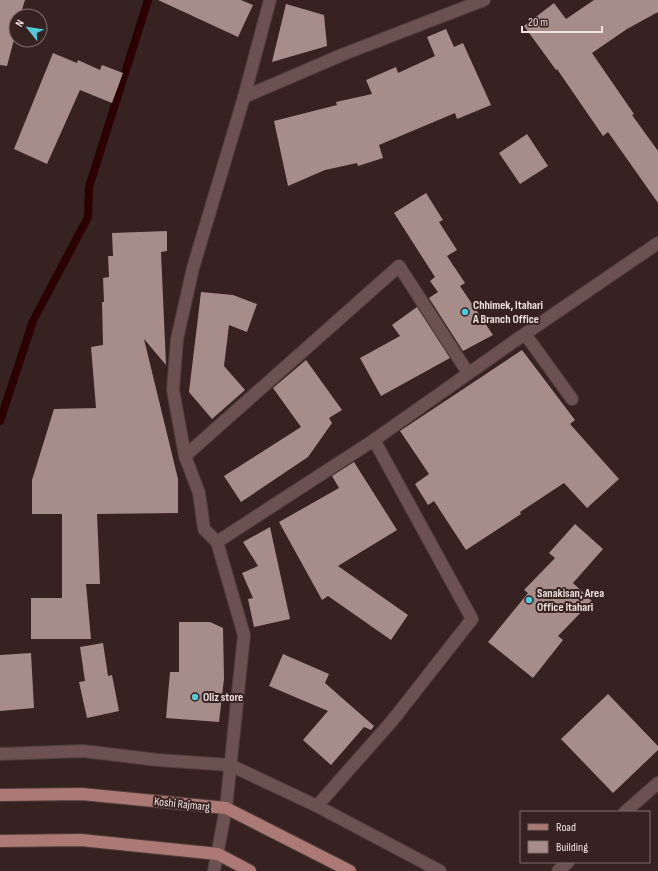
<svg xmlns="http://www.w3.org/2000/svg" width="658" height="871" font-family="'Sofia Sans Condensed',sans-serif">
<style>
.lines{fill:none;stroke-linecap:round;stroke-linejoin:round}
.stream{stroke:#2a0001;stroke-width:8}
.building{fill:#a68d8a}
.street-casing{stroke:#503d3b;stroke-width:14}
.primary-casing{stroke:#503d3b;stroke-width:14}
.street{stroke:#6b514f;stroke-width:12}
.primary{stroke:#ac7974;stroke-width:12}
.poi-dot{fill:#52cbd8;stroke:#362221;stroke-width:1.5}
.labels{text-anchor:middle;stroke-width:4;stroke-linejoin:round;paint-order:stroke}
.poi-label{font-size:12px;font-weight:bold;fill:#eee0de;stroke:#362221;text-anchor:start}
.street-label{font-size:12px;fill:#eee0de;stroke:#362221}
</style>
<rect width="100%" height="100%" fill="#362221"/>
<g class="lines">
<!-- stream -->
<path class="stream" d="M0 421 33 321 88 217 89 187 148 0"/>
</g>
<!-- building -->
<g class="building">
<path d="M0 0H25L20 16H16V32L7 66 0 65Z"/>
<path d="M158 0H241L253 5 238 37Z"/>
<path d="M594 0H658V12L627 29 592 53 634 114 632 115 658 151V203L608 132 603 136 557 69 556 70 524 26 554 3 566 19Z"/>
<path d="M286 4 324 15 327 46 272 62Z"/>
<path d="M446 29 454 47 463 43 491 105 457 119 455 113 379 145 383 158 358 166 357 163 325 170 288 186 274 121 337 105 336 102 372 94 366 80 396 67 398 73 435 56 427 37Z"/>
<path d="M53 53 77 63 78 60 100 70 102 65 123 73 112 103 80 90 47 164 14 149Z"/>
<path d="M527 134 548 166 520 184 499 153Z"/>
<path d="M426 193 443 220 439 222 457 250 447 256 465 283 460 286 493 335 463 351 429 298 438 292 430 281 435 277 394 213Z"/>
<path d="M167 231V251L161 252 166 365 144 339 178 479V513L97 514 100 584H86L91 639H31V598H62V514H32V480L54 409 96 408 91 347 103 345 102 302H104L103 278 109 277 108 256H113L112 233Z"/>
<path d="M201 292 233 295 257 304 247 332 229 325 224 366 245 390 212 419 189 392Z"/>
<path d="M417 307 450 358 381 396 360 358 400 336 392 325Z"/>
<path d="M522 350 575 420 570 424 619 479 587 508 564 483 520 512 521 514 466 550 434 501 428 505 415 484 429 474 400 431Z"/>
<path d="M306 360 342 410 329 418 332 423 308 457 241 502 224 476 301 427 273 388Z"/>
<path d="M354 462 397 530 338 566 408 615 391 640 328 596 322 600 279 522 339 488 332 476Z"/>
<path d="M575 524 603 549 573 583 592 601 558 636 563 640 533 678 488 642 528 593 524 590 555 558 549 553Z"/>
<path d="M270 527 290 619 254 627 248 599 253 598 242 573 258 566 243 542Z"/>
<path d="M179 622H210L223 628 224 679 219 722 166 718 170 672H179Z"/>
<path d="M103 643 108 676 112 675 119 711 87 718 79 682 85 681 80 647Z"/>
<path d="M31 653 34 708 0 711V655Z"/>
<path d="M283 654 329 674 325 683 374 726 371 730 364 727 331 765 303 740 328 711 269 686Z"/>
<path d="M608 694 658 746V750L613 793 561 739Z"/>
</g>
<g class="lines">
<!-- street casing -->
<g class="street-casing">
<g id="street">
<path d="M244 97 344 54 484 0"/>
<path d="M525 334 572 399"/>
<path d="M185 456 399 266 468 373"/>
<path d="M217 542 374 440 516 340 658 243"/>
<path d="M0 754 83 751 158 760 230 765 317 806 440 871"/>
<path d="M317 806 392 721 472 619 374 440"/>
<path d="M625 812 658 783"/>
<path d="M214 871 226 808 244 635 217 542 204 529 199 493 185 456 173 390 177 339 193 268 244 97 270 0"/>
<path d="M558 871 568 862"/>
</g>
</g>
<!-- primary casing -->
<g class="primary-casing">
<g id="primary">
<path d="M0 795 82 794 226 808 350 871"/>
<path d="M0 841 81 840 218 854 250 871"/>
</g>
</g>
<!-- street -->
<use href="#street" class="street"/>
<!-- primary -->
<use href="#primary" class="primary"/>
</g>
<!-- markers -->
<g class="poi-dot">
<circle cx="465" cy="312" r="4"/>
<circle cx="529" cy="600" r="4"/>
<circle cx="195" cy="697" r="4"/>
</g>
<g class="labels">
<!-- poi labels -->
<g class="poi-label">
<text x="473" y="309">Chhimek, Itahari<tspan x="473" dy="14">A Branch Office</tspan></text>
<text x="537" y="597">Sanakisan, Area<tspan x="537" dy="14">Office Itahari</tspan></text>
<text x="203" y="701">Oliz store</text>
</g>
<!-- street labels -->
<g class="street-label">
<text transform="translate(182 804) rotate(6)" y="4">Koshi Rajmarg</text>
</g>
</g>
<!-- legend -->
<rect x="520" y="811" width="130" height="52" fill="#362221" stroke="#806e6d"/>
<rect x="528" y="824" width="20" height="6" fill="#ac7974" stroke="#806e6d"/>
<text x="556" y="831" font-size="12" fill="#eee0de">Road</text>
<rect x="528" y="841" width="20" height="12" fill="#a68d8a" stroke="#806e6d"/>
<text x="556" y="851" font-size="12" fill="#eee0de">Building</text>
<!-- north arrow -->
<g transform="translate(28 28) rotate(300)"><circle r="19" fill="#362221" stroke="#806e6d"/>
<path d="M0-3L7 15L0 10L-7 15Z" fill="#52cbd8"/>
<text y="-6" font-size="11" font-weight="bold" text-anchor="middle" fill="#eee0de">N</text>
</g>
<!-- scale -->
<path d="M522 26v6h80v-6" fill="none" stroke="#eee0de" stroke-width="2"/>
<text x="528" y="26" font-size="12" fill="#eee0de" stroke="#362221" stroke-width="3" paint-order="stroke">20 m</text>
</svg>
